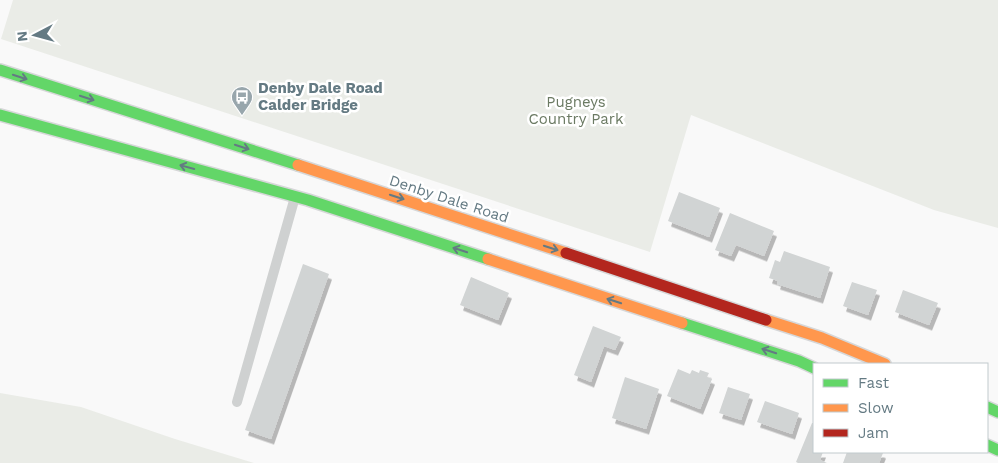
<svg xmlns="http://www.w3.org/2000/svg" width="998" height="463" font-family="'Work Sans',sans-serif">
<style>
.green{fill:#eaece7}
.building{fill:#d1d4d4;filter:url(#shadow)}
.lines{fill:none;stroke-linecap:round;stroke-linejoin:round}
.fast-casing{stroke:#d6d7d8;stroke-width:14}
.slow-casing{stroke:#d6d7d8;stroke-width:14}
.jam-casing{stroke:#d6d7d8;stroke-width:14}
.lane{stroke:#cfd1d1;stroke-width:10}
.fast{stroke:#63d668;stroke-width:11}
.slow{stroke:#ff974d;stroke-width:11}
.jam{stroke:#b3261e;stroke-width:11}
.oneway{stroke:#647a83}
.labels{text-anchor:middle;stroke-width:5;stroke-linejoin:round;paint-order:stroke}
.poi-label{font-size:15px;font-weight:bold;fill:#647a83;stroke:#fff;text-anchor:start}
.park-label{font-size:15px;fill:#6b7a63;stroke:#fff}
.street-label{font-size:15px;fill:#647a83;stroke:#fff}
</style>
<defs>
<filter id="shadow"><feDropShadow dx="3" dy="5.5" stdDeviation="0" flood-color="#0004"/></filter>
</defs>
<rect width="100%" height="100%" fill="#f9f9f9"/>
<!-- green -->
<g class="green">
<path d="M13 0H998V228L934 210 691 115 650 252 1 39Z"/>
<path d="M0 393 81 407 175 439 254 463H0Z"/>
</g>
<!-- building -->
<g class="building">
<path d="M679 192 720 208 709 237 668 221Z"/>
<path d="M730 213 774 231 764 256 736 245 731 256 715 250Z"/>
<path d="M784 251 830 267 820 298 777 284 778 281 769 278 775 260 780 262Z"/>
<path d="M303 264 329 274 271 439 245 430Z"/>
<path d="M471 277 509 293 498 320 460 305Z"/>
<path d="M852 282 877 290 868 315 843 306Z"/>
<path d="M903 290 938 303 929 325 895 312Z"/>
<path d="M593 326 621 337 615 350 604 346 591 382 574 375Z"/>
<path d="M678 369 690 374 692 370 699 373 700 370 709 373 707 377 712 379 700 409 667 396Z"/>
<path d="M625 377 659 389 646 429 612 418Z"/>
<path d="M728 387 750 394 741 420 719 413Z"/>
<path d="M765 401 799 413 792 434 757 422Z"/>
<path d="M812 423H814V452H823L820 460 827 463H798L796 462Z"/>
<path d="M847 452H881L883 453 879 463H843Z"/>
</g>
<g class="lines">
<!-- fast casing -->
<g class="fast-casing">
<g id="fast">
<path d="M0 70 298 165"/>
<path d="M0 115 308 200 488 259"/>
<path d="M682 323 799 361 814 368"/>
<path d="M987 407 998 412"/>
<path d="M987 445 998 450"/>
</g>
</g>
<!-- slow casing -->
<g class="slow-casing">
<g id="slow">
<path d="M298 165 566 253"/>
<path d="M488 259 682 323"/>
<path d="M766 320 822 338 885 364"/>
</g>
</g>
<!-- jam casing -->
<g class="jam-casing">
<path id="jam" d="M566 253 766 320"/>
</g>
<!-- lane -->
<path class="lane" d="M237 402 295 197"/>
<!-- fast -->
<use href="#fast" class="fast"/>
<!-- slow -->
<use href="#slow" class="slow"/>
<!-- jam -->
<use href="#jam" class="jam"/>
</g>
<!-- one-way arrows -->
<defs><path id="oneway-shaft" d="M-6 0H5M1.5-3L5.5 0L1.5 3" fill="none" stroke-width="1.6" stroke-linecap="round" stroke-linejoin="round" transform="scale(1.25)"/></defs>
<g class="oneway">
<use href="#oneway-shaft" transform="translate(20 77) rotate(18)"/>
<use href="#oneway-shaft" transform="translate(87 98) rotate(18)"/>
<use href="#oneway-shaft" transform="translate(242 147) rotate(18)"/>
<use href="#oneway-shaft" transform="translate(187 167) rotate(-165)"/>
<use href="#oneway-shaft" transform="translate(397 197) rotate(18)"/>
<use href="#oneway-shaft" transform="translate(551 248) rotate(18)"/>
<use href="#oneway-shaft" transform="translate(460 250) rotate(-162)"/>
<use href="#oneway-shaft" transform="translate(614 301) rotate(-162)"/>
<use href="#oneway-shaft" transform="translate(769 351) rotate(-162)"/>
</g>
<!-- icons -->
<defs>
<g id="bus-pin" transform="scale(1.125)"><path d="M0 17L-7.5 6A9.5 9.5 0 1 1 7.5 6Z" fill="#98a6ac" stroke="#fff"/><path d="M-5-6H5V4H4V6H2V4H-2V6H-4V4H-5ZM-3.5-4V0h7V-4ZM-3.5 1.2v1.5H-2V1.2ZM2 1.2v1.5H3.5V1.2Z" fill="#fff"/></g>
</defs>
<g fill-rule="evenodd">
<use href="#bus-pin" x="242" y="97"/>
</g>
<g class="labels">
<!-- poi labels -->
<g class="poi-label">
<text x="258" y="93">Denby Dale Road<tspan x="258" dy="17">Calder Bridge</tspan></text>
</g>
<!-- park labels -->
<g class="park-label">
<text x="576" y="107">Pugneys<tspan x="576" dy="17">Country Park</tspan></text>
</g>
<!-- street labels -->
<g class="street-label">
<text transform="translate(449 199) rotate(18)" y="5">Denby Dale Road</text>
</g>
</g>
<!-- legend -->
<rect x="813" y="363" width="175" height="90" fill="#ffffff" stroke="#c1cacd"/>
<rect x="823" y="379" width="25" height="8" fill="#63d668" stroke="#c1cacd"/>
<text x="858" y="388" font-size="15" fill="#647a83">Fast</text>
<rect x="823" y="404" width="25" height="8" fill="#ff974d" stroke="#c1cacd"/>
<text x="858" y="413" font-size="15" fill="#647a83">Slow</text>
<rect x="823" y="429" width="25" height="8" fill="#b3261e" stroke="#c1cacd"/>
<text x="858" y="438" font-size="15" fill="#647a83">Jam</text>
<!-- north arrow -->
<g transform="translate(35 35) rotate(264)" stroke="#ffffff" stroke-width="4" paint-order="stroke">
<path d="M0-4L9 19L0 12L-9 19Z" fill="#647a83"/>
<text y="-8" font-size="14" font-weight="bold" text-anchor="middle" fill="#647a83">N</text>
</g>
</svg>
